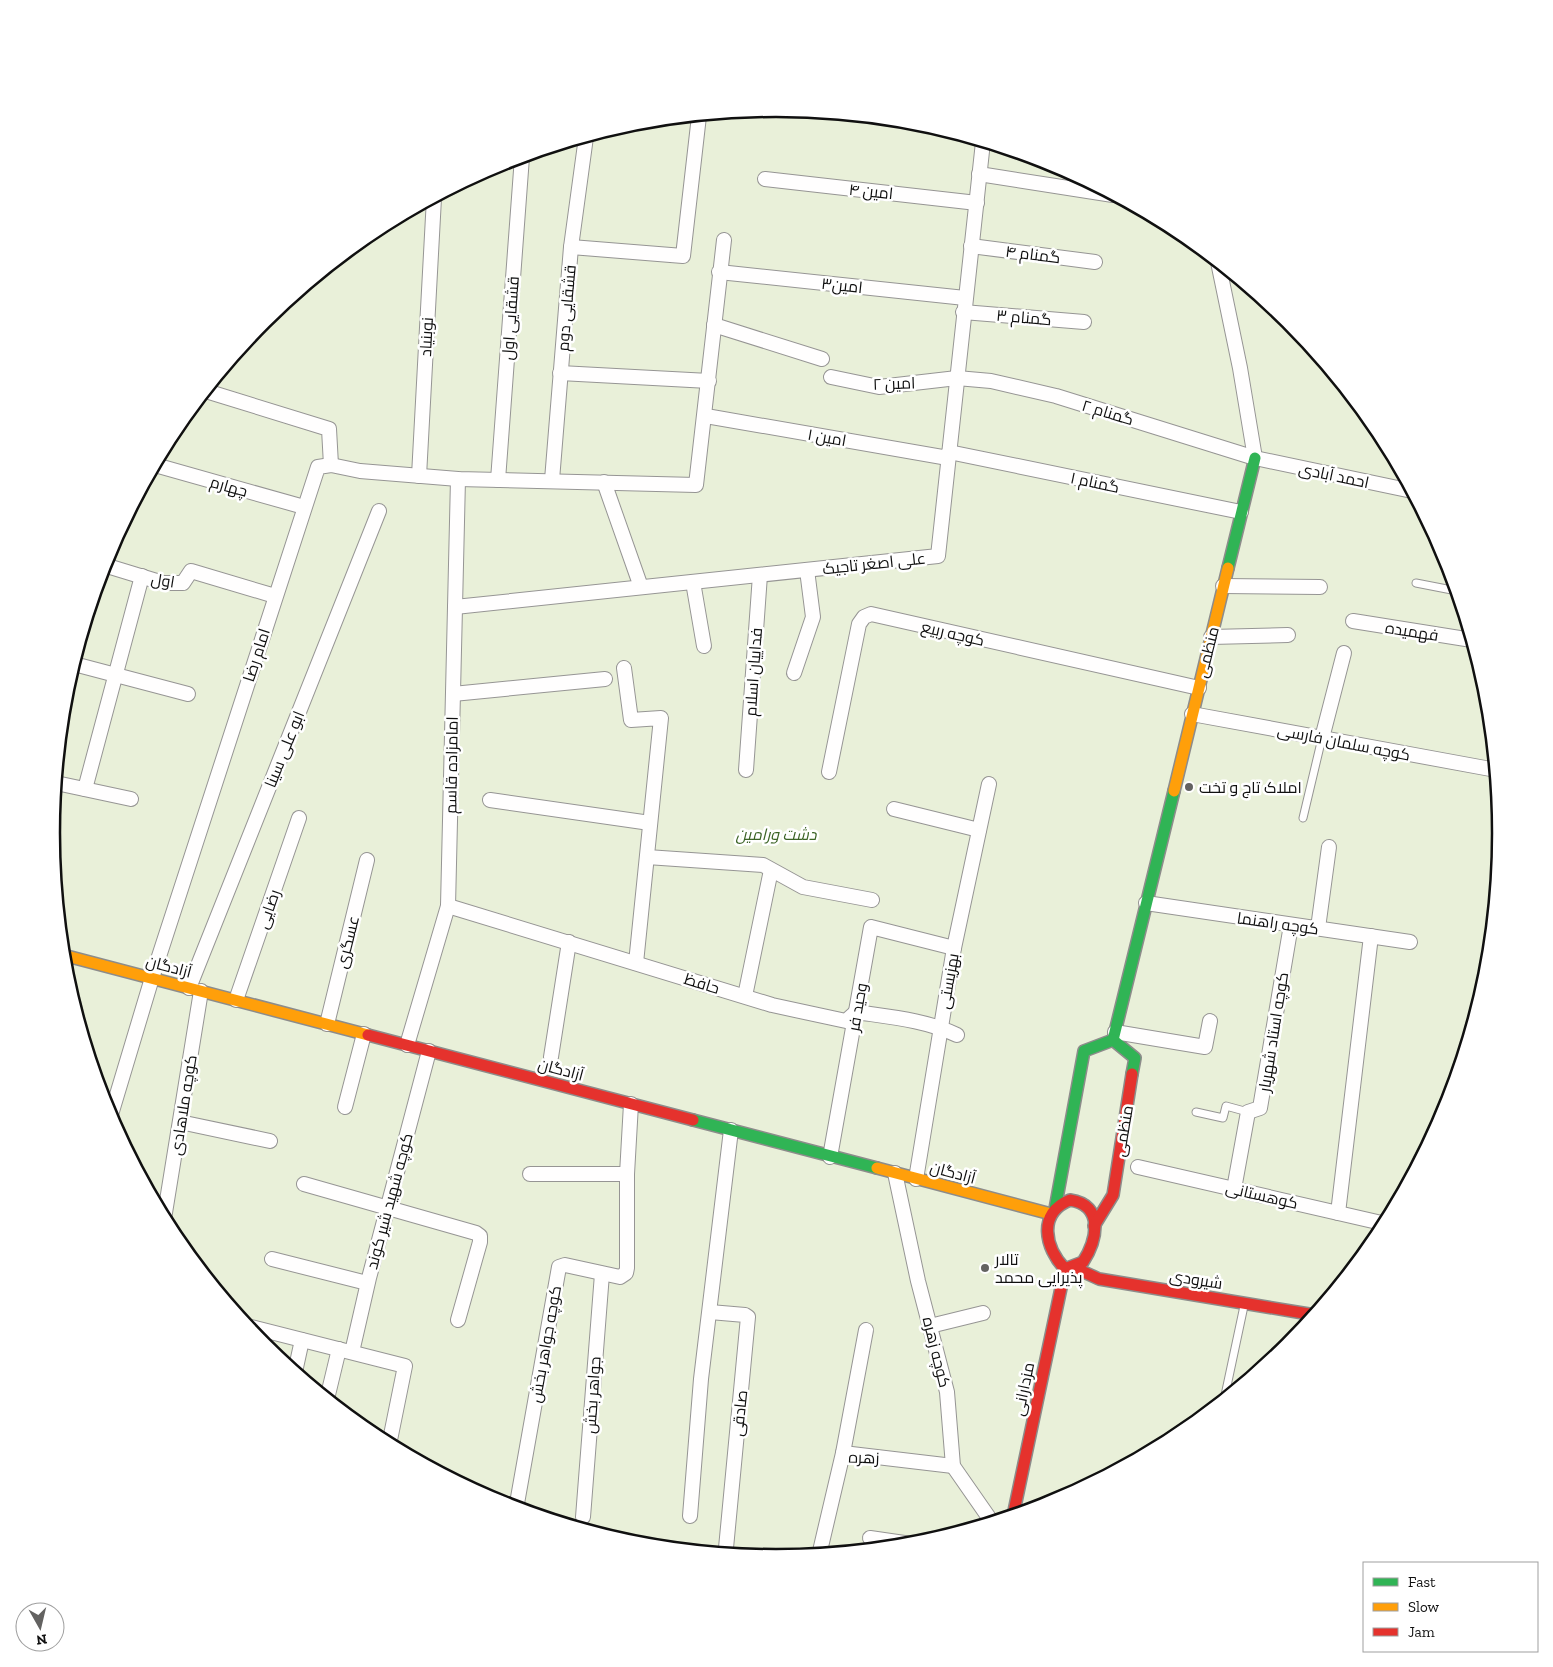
<svg xmlns="http://www.w3.org/2000/svg" width="1553" height="1667" font-family="'Zilla Slab',Cairo,serif">
<style>
.green{fill:#e9f0d9}
.lines{fill:none;stroke-linecap:round;stroke-linejoin:round}
.lane-casing{stroke:#969594;stroke-width:9}
.street-casing{stroke:#969594;stroke-width:16}
.fast-casing{stroke:#8d8c8b;stroke-width:14}
.slow-casing{stroke:#8d8c8b;stroke-width:14}
.jam-casing{stroke:#8d8c8b;stroke-width:14}
.lane{stroke:#fffefe;stroke-width:7}
.street{stroke:#fffefe;stroke-width:14}
.fast{stroke:#30b455;stroke-width:11}
.slow{stroke:#ff9f0a;stroke-width:11}
.jam{stroke:#e5322d;stroke-width:11}
.poi-dot{fill:#636261;stroke:#fff;stroke-width:2}
.labels{text-anchor:middle;stroke-width:5;stroke-linejoin:round;paint-order:stroke}
.street-label{font-size:16px;fill:#101010;stroke:#fff}
.poi-label{font-size:16px;fill:#101010;stroke:#fff;text-anchor:start}
.park-label{font-size:16px;font-style:italic;fill:#3b6325;stroke:#fff}
.rim{fill:none;stroke:#101010;stroke-width:2.5}
</style>
<rect width="100%" height="100%" fill="#fcfaf7"/>
<!-- green -->
<circle class="green" cx="776" cy="833" r="723"/>
<g class="lines">
<!-- lane casing -->
<g class="lane-casing">
<g id="lane">
<path d="M1416 583 1457 591"/>
<path d="M1303 818 1322 738"/>
<path d="M1196 1112 1223 1118 1226 1106 1248 1112"/>
<path d="M1224 1400 1244 1306"/>
</g>
</g>
<!-- street casing -->
<g class="street-casing">
<g id="street">
<path d="M979 174 1113 195"/>
<path d="M765 179 977 203"/>
<path d="M971 246 1095 262"/>
<path d="M571 247 683 256 699 116"/>
<path d="M1218 262 1240 368 1255 458"/>
<path d="M719 272 965 298"/>
<path d="M963 312 1084 322"/>
<path d="M714 325 822 359"/>
<path d="M560 373 709 381"/>
<path d="M831 377 879 387 957 378 991 381 1056 396 1255 458 1412 491"/>
<path d="M206 391 329 429 331 465"/>
<path d="M706 416 948 458"/>
<path d="M949 452 1241 512"/>
<path d="M155 465 304 507"/>
<path d="M419 476 434 198"/>
<path d="M498 480 522 157"/>
<path d="M552 480 571 247 586 137"/>
<path d="M604 482 641 587"/>
<path d="M104 565 163 583H183L191 571 275 596"/>
<path d="M693 582 704 646"/>
<path d="M1223 586 1320 587"/>
<path d="M455 607 938 556 983 142"/>
<path d="M1353 621 1472 640"/>
<path d="M1211 637 1288 635"/>
<path d="M74 664 188 694"/>
<path d="M624 668 631 720 661 718 636 963"/>
<path d="M794 673 813 617 807 570"/>
<path d="M453 694 605 679"/>
<path d="M1192 714 1496 770"/>
<path d="M1322 738 1344 653"/>
<path d="M746 770 760 575"/>
<path d="M829 772 859 624 864 617 871 614 1199 688"/>
<path d="M56 783 131 799"/>
<path d="M85 789 142 576"/>
<path d="M490 800 650 823"/>
<path d="M894 809 979 830"/>
<path d="M647 857 763 865 803 887 872 900"/>
<path d="M1146 903 1410 942"/>
<path d="M448 906 772 1005 846 1021 856 1012C890 1017 926 1020 957 1035"/>
<path d="M1318 928 1329 847"/>
<path d="M189 988 379 511"/>
<path d="M745 996 771 870"/>
<path d="M236 1000 299 818"/>
<path d="M327 1024 367 860"/>
<path d="M1115 1032 1205 1047 1210 1021"/>
<path d="M407 1045 448 906 458 479"/>
<path d="M551 1057 569 942"/>
<path d="M345 1107 364 1034"/>
<path d="M110 1118 152 978 318 467 331 465 360 471 458 479 696 485 724 240"/>
<path d="M180 1122 270 1141"/>
<path d="M830 1157 871 927 954 948"/>
<path d="M1138 1167 1386 1224"/>
<path d="M895 1173 918 1281 947 1392 953 1466 992 1522"/>
<path d="M530 1174H627"/>
<path d="M916 1179 954 948 989 784"/>
<path d="M304 1184 476 1233 480 1236V1242L458 1320"/>
<path d="M1234 1189 1248 1112 1260 1108 1291 925"/>
<path d="M1338 1213 1371 936"/>
<path d="M164 1219 201 991"/>
<path d="M272 1259 367 1283"/>
<path d="M710 1312 745 1315 748 1317 726 1548"/>
<path d="M247 1326 405 1366 389 1445"/>
<path d="M930 1326 983 1313"/>
<path d="M352 1352 369 1278 429 1051"/>
<path d="M295 1372 302 1340"/>
<path d="M327 1399 339 1349"/>
<path d="M843 1453 866 1330"/>
<path d="M516 1509 559 1267 565 1265 620 1277 626 1273 627 1268V1174L631 1104"/>
<path d="M690 1516 701 1379 731 1130"/>
<path d="M583 1517 602 1274"/>
<path d="M870 1538 918 1545"/>
<path d="M820 1551 843 1453 953 1466"/>
</g>
</g>
<!-- fast casing -->
<g class="fast-casing">
<g id="fast">
<path d="M1228 568 1255 458"/>
<path d="M1113 1040 1174 791"/>
<path d="M693 1120 877 1168"/>
<path d="M1055 1209 1084 1051 1113 1040 1135 1058 1132 1074"/>
</g>
</g>
<!-- slow casing -->
<g class="slow-casing">
<g id="slow">
<path d="M1174 791 1228 568"/>
<path d="M63 955 368 1035"/>
<path d="M877 1168 1051 1214"/>
</g>
</g>
<!-- jam casing -->
<g class="jam-casing">
<g id="jam">
<path d="M368 1035 693 1120"/>
<path d="M1070 1200C1105 1205 1097 1240 1083 1262L1065 1269C1045 1248 1037 1213 1070 1200Z"/>
<path d="M1094 1226 1113 1195 1132 1074"/>
<path d="M1075 1268 1099 1279 1315 1315"/>
<path d="M1013 1516 1065 1269"/>
</g>
</g>
<!-- lane -->
<use href="#lane" class="lane"/>
<!-- street -->
<use href="#street" class="street"/>
<!-- fast -->
<use href="#fast" class="fast"/>
<!-- slow -->
<use href="#slow" class="slow"/>
<!-- jam -->
<use href="#jam" class="jam"/>
</g>
<!-- markers -->
<g class="poi-dot">
<circle cx="1189" cy="787" r="5"/>
<circle cx="985" cy="1268" r="5"/>
</g>
<g class="labels">
<!-- street labels -->
<g class="street-label">
<text transform="translate(871 191) rotate(6)" y="6">امین ۴</text>
<text transform="translate(1033 254) rotate(7)" y="6">گمنام ۴</text>
<text transform="translate(842 285) rotate(6)" y="6">امین۳</text>
<text transform="translate(566 308) rotate(-85)" y="6">قشقایی دوم</text>
<text transform="translate(1024 317) rotate(5)" y="6">گمنام ۳</text>
<text transform="translate(510 318) rotate(-86)" y="6">قشقایی اول</text>
<text transform="translate(426 337) rotate(-87)" y="6">نوبنیاد</text>
<text transform="translate(894 383) rotate(-2)" y="6">امین ۲</text>
<text transform="translate(1108 412) rotate(17)" y="6">گمنام ۲</text>
<text transform="translate(827 437) rotate(10)" y="6">امین ۱</text>
<text transform="translate(1334 475) rotate(12)" y="6">احمد آبادی</text>
<text transform="translate(1095 482) rotate(12)" y="6">گمنام ۱</text>
<text transform="translate(229 486) rotate(16)" y="6">چهارم</text>
<text transform="translate(874 563) rotate(-6)" y="6">علی اصغر تاجیک</text>
<text transform="translate(163 580) rotate(9)" y="6">اول</text>
<text transform="translate(1412 631) rotate(9)" y="6">فهمیده</text>
<text transform="translate(953 633) rotate(13)" y="6">کوچه ربیع</text>
<text transform="translate(1207 652) rotate(-76)" y="6">منظمی</text>
<text transform="translate(256 655) rotate(-72)" y="6">امام رضا</text>
<text transform="translate(753 672) rotate(-86)" y="6">فداییان اسلام</text>
<text transform="translate(1344 742) rotate(11)" y="6">کوچه سلمان فارسی</text>
<text transform="translate(284 749) rotate(-68)" y="6">ابو علی سینا</text>
<text transform="translate(451 765) rotate(-89)" y="6">امامزاده قاسم</text>
<text transform="translate(268 909) rotate(-71)" y="6">رضایی</text>
<text transform="translate(1278 923) rotate(8)" y="6">کوچه راهنما</text>
<text transform="translate(347 942) rotate(-76)" y="6">عسگری</text>
<text transform="translate(169 966) rotate(15)" y="6">آزادگان</text>
<text transform="translate(948 981) rotate(-80)" y="6">بهزیستی</text>
<text transform="translate(702 983) rotate(17)" y="6">حافظ</text>
<text transform="translate(857 1007) rotate(-80)" y="6">وحید فر</text>
<text transform="translate(1273 1032) rotate(-81)" y="6">کوچه استاد شهریار</text>
<text transform="translate(561 1069) rotate(15)" y="6">آزادگان</text>
<text transform="translate(183 1105) rotate(-81)" y="6">کوچه ملاهادی</text>
<text transform="translate(1123 1131) rotate(-81)" y="6">منظمی</text>
<text transform="translate(953 1172) rotate(15)" y="6">آزادگان</text>
<text transform="translate(1262 1195) rotate(13)" y="6">کوهستانی</text>
<text transform="translate(389 1201) rotate(-75)" y="6">کوچه شهید شیر کوند</text>
<text transform="translate(1196 1279) rotate(9)" y="6">شیرودی</text>
<text transform="translate(545 1344) rotate(-80)" y="6">کوچه جواهر بخش</text>
<text transform="translate(937 1352) rotate(76)" y="6">کوچه زهره</text>
<text transform="translate(1023 1389) rotate(-78)" y="6">مزدارانی</text>
<text transform="translate(592 1395) rotate(-86)" y="6">جواهر بخش</text>
<text transform="translate(739 1413) rotate(-84)" y="6">صادقی</text>
<text transform="translate(864 1457) rotate(2)" y="6">زهره</text>
</g>
<!-- poi labels -->
<g class="poi-label">
<text x="1199" y="793">املاک تاج و تخت</text>
<text x="995" y="1265">تالار<tspan x="995" dy="18">پذیرایی محمد</tspan></text>
</g>
<!-- park labels -->
<g class="park-label">
<text x="776" y="840">دشت ورامین</text>
</g>
</g>
<!-- crop -->
<path d="M0 0H1553V1667H0ZM60 833a716 716 0 1 1 1432 0a716 716 0 1 1-1432 0Z" fill="#fff" fill-rule="evenodd"/>
<path class="rim" d="M60 833a716 716 0 1 1 1432 0a716 716 0 1 1-1432 0Z"/>
<!-- legend -->
<rect x="1363" y="1562" width="175" height="90" fill="#ffffff" stroke="#9f9f9f"/>
<rect x="1373" y="1578" width="25" height="8" fill="#30b455" stroke="#9f9f9f"/>
<text x="1408" y="1587" font-size="15" fill="#101010">Fast</text>
<rect x="1373" y="1603" width="25" height="8" fill="#ff9f0a" stroke="#9f9f9f"/>
<text x="1408" y="1612" font-size="15" fill="#101010">Slow</text>
<rect x="1373" y="1628" width="25" height="8" fill="#e5322d" stroke="#9f9f9f"/>
<text x="1408" y="1637" font-size="15" fill="#101010">Jam</text>
<!-- north arrow -->
<g transform="translate(40 1627) rotate(172)"><circle r="24" fill="#ffffff" stroke="#9f9f9f"/>
<path d="M0-4L9 19L0 12L-9 19Z" fill="#636261"/>
<text y="-8" font-size="14" font-weight="bold" text-anchor="middle" fill="#101010">N</text>
</g>
</svg>
